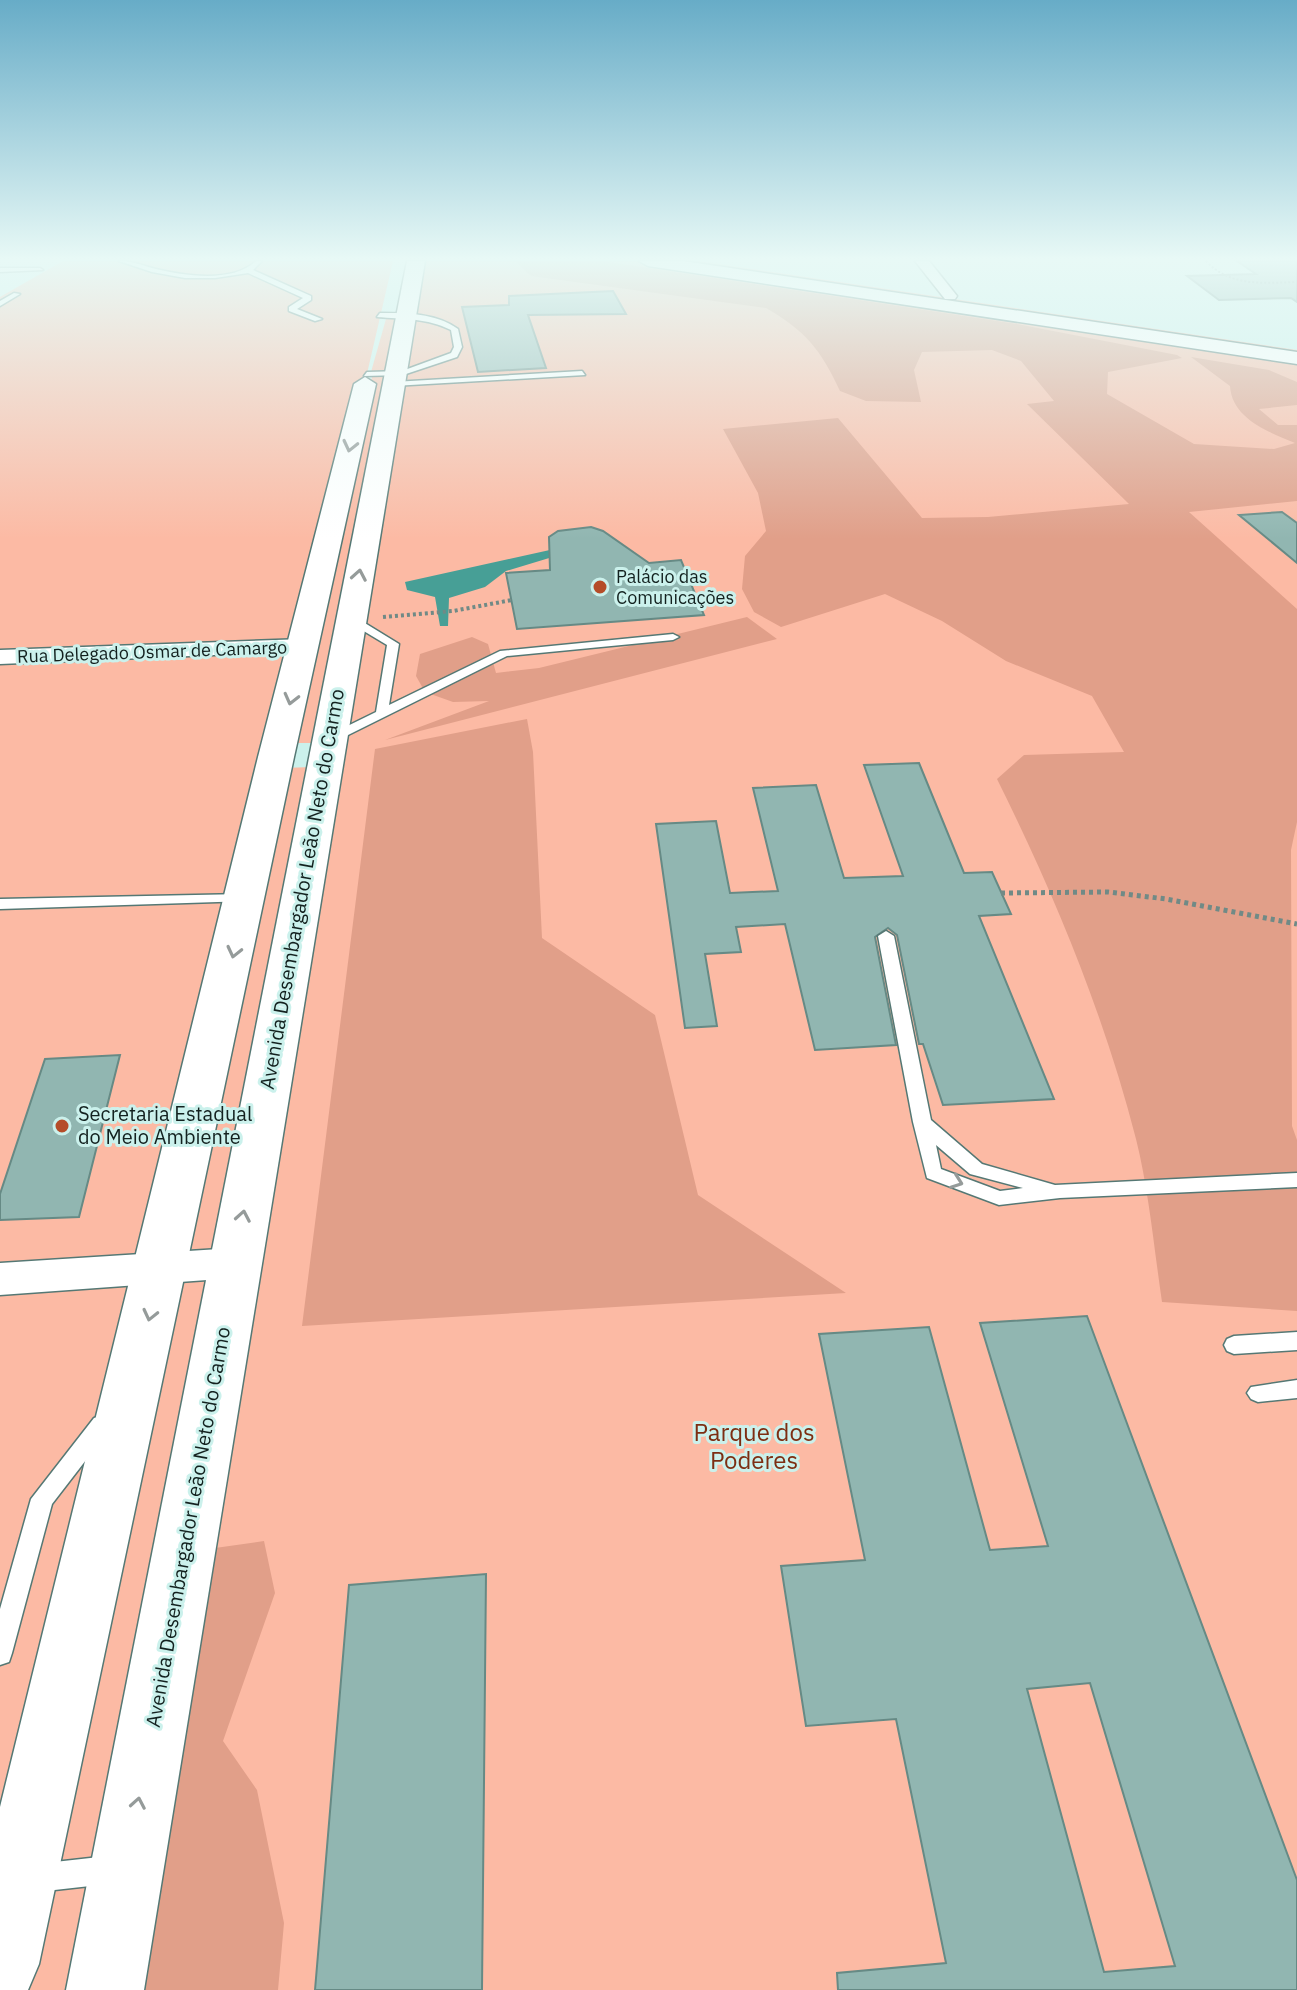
<svg xmlns="http://www.w3.org/2000/svg" width="1297" height="1990" font-family="'IBM Plex Sans',sans-serif">
<style>
.green{fill:#fcbaa4}
.forest{fill:#e19f89}
.water{fill:#479f96}
.building{fill:#91b6b1;stroke:#668a85;stroke-width:2;fill-rule:evenodd}
.lines{fill:none;stroke-linecap:round;stroke-linejoin:round}
.lane-casing{stroke:#557874;stroke-width:3}
.street-casing{stroke:#557874;stroke-width:3}
.secondary-casing{stroke:#557874;stroke-width:3}
.path-far2{stroke:#708a86;stroke-width:2;stroke-dasharray:2 2;stroke-linecap:butt}
.path-far1{stroke:#708a86;stroke-width:4;stroke-dasharray:3 3;stroke-linecap:butt}
.path{stroke:#708a86;stroke-width:5;stroke-dasharray:4 4;stroke-linecap:butt}
.lane{fill:#fff;fill-rule:evenodd}
.street{fill:#fff;fill-rule:evenodd}
.secondary{fill:#fff;fill-rule:evenodd}
.oneway{stroke:#959b9a}
.poi-dot{fill:#b54d29;stroke:#cbf1ec;stroke-width:3}
.labels{text-anchor:middle;stroke-width:6;stroke-linejoin:round;paint-order:stroke}
.far-poi-label{font-size:18px;fill:#13211f;stroke:#cbf1ec;text-anchor:start}
.far-street-label{font-size:18px;fill:#13211f;stroke:#cbf1ec}
.street-label{font-size:20px;fill:#13211f;stroke:#cbf1ec}
.poi-label{font-size:20px;fill:#13211f;stroke:#cbf1ec;text-anchor:start}
.near-park-label{font-size:24px;fill:#7d2e12;stroke:#cbf1ec}
</style>
<rect width="100%" height="100%" fill="#cbf1ec"/>
<!-- green -->
<g class="green">
<path d="M63 261H393L0 1964V297Z"/>
<path d="M416 261H648L1297 358V1990H105Z"/>
<path d="M664 261H698L1297 350V356Z"/>
<path d="M397 318 393 371 371 372 386 319Z"/>
<path d="M372 377H389L320 743H293Z"/>
<path d="M313 767 78 1990H18L283 768Z"/>
</g>
<!-- forest -->
<g class="forest">
<path d="M515 261H602L1017 324 1177 355 1182 358 1108 372 1107 394 1194 444 1274 449 1295 443C1269 432 1232 419 1230 386L1191 357 1269 370 1297 382V405L1259 409 1278 425H1297V501L1189 512 1297 609V822L1291 850 1292 1126 1297 1140V1311L1162 1302C1154 1248 1149 1191 1136 1139 1104 1014 1054 894 997 779L1024 755 1124 752 1092 696 1006 661 942 621 885 594 781 627 754 612 742 589 745 556 766 531 758 493 723 429 838 418 922 518 988 517 1129 504 1027 404 1054 401 1021 361 992 350 922 352 914 370 921 402 866 401 840 391C821 350 806 331 766 308L531 276Z"/>
<path d="M747 617 777 639 385 740 489 701 453 702 425 692 416 676 420 654 472 637 488 644 496 673 539 668Z"/>
<path d="M527 719 533 752 542 938 655 1015 698 1195 846 1293 302 1326 375 749Z"/>
<path d="M264 1541 275 1593 223 1741 257 1790 284 1923 278 1990H137L208 1549Z"/>
</g>
<!-- water -->
<path class="water" d="M586 542 592 545 506 571 485 587 449 598 448 626H440L435 597 407 590 405 582Z"/>
<!-- building -->
<g class="building">
<path d="M1237 261H1297V302L1291 298 1219 300 1187 276 1256 274Z"/>
<path d="M613 291 626 314 528 315 546 368 478 372 462 307 509 305V296Z"/>
<path d="M1282 512 1297 523V563L1239 515Z"/>
<path d="M591 527 603 531 649 563 681 560 704 615 517 629 506 573 550 570 549 537 558 531Z"/>
<path d="M919 763 964 873 992 872 1011 914 979 916 1054 1099 943 1105 923 1044H919L897 935 888 928 875 937 896 1045 815 1050 785 924 736 927 741 952 705 954 717 1026 685 1028 656 824 716 821 730 893 778 891 753 788 816 785 844 878 903 876 864 765Z"/>
<path d="M120 1055 79 1217 0 1220V1194L45 1059Z"/>
<path d="M1087 1316 1297 1880V1990H838L837 1973 946 1963 896 1719 806 1726 781 1566 865 1560 819 1334 929 1327 990 1550 1048 1546 980 1323ZM1090 1683 1175 1966 1104 1972 1027 1689Z"/>
<path d="M486 1574 482 1990H315L349 1585Z"/>
</g>
<g class="lines">
<!-- lane casing -->
<g class="lane-casing">
<g id="lane">
<path d="M119 261C131 260 144 266 156 269 185 276 233 283 256 261H262L253 270 311 296V300L297 309 322 319 315 321 289 311V307L303 298 248 273 215 278H185L152 272Z"/>
<path d="M0 268H40L43 270 0 272Z"/>
<path d="M14 293 20 294 0 306V301Z"/>
<path d="M380 313C406 313 436 313 458 329L462 347 457 357 403 375 364 376 367 372 402 371 451 353 454 347 451 330C427 318 403 319 377 317Z"/>
<path d="M582 371 585 375 393 386 389 384 393 382Z"/>
<path d="M347 617H355L399 644 389 705 500 651 673 634 679 637 673 640 507 656 330 744 324 740 325 737 376 712 387 645 347 621Z"/>
<path d="M244 894 249 895 251 898 249 901 0 909V899Z"/>
<path d="M886 931 894 936 931 1120 982 1164 1055 1185 1297 1173V1187L1060 1198 999 1205 927 1178 913 1122 878 936ZM936 1145 970 1174 1023 1188 1000 1191 941 1169Z"/>
<path d="M1297 1332V1350L1234 1354 1227 1351 1224 1345 1227 1339 1234 1336Z"/>
<path d="M1297 1380V1398L1258 1402 1251 1399 1247 1393 1251 1387Z"/>
<path d="M102 1416 110 1418 113 1425 52 1504 12 1653 9 1662 0 1665V1609L31 1499 94 1418Z"/>
<path d="M108 1856 118 1860 122 1870 118 1880 108 1884 19 1894 0 1889V1861L19 1866Z"/>
</g>
</g>
<!-- street casing -->
<g class="street-casing">
<g id="street">
<path d="M915 261H929L957 296 955 299H945Z"/>
<path d="M304 639 312 641 316 646 312 651 0 664V650Z"/>
<path d="M235 1248 249 1252 254 1263 249 1274 235 1278 0 1295V1263Z"/>
</g>
</g>
<!-- secondary casing -->
<g class="secondary-casing">
<g id="secondary">
<path d="M407 261H425L144 1990H66Z"/>
<path d="M639 261H683L1297 352V364L648 266Z"/>
<path d="M365 377 376 384 294 757 39 1964 28 1990H0V1807L258 757 354 384Z"/>
</g>
</g>
<!-- path-far2 -->
<path class="path-far2" d="M1206 261C1230 287 1264 283 1297 282"/>
<!-- path-far1 -->
<path class="path-far1" d="M383 617 453 611 512 600"/>
<!-- path -->
<path class="path" d="M1001 893 1108 892 1166 899 1297 924"/>
<!-- lane -->
<use href="#lane" class="lane"/>
<!-- street -->
<use href="#street" class="street"/>
<!-- secondary -->
<use href="#secondary" class="secondary"/>
</g>
<!-- one-way arrows -->
<defs><path id="oneway-chevron" d="M-2-3.5L2.5 0L-2 3.5" fill="none" stroke-width="1.6" stroke-linecap="round" stroke-linejoin="round" transform="scale(2)"/></defs>
<g class="oneway">
<use href="#oneway-chevron" transform="translate(350 446) rotate(103)"/>
<use href="#oneway-chevron" transform="translate(359 575) rotate(-80)"/>
<use href="#oneway-chevron" transform="translate(291 699) rotate(104)"/>
<use href="#oneway-chevron" transform="translate(234 952) rotate(103)"/>
<use href="#oneway-chevron" transform="translate(957 1182) rotate(20)"/>
<use href="#oneway-chevron" transform="translate(243 1216) rotate(-80)"/>
<use href="#oneway-chevron" transform="translate(150 1315) rotate(103)"/>
<use href="#oneway-chevron" transform="translate(138 1803) rotate(-80)"/>
</g>
<!-- sky -->
<linearGradient id="sky" x2="0" y2="1"><stop stop-color="#67acc7"/><stop offset="0.48" stop-color="#e8f9f6"/><stop offset="1" stop-color="#e8f9f6" stop-opacity="0"/></linearGradient>
<rect width="1297" height="539" fill="url(#sky)"/>
<!-- markers -->
<g class="poi-dot">
<circle cx="600" cy="587" r="8"/>
<circle cx="62" cy="1126" r="8"/>
</g>
<g class="labels">
<!-- far-poi labels -->
<g class="far-poi-label">
<text x="616" y="583">Palácio das<tspan x="616" dy="21">Comunicações</tspan></text>
</g>
<!-- far-street labels -->
<g class="far-street-label">
<text transform="translate(152 652) rotate(-2)" y="6">Rua Delegado Osmar de Camargo</text>
</g>
<!-- street labels -->
<g class="street-label">
<text transform="translate(302 889) rotate(-80)" y="7">Avenida Desembargador Leão Neto do Carmo</text>
<text transform="translate(188 1527) rotate(-80)" y="7">Avenida Desembargador Leão Neto do Carmo</text>
</g>
<!-- poi labels -->
<g class="poi-label">
<text x="78" y="1121">Secretaria Estadual<tspan x="78" dy="23">do Meio Ambiente</tspan></text>
</g>
<!-- near-park labels -->
<g class="near-park-label">
<text x="754" y="1441">Parque dos<tspan x="754" dy="28">Poderes</tspan></text>
</g>
</g>
</svg>
